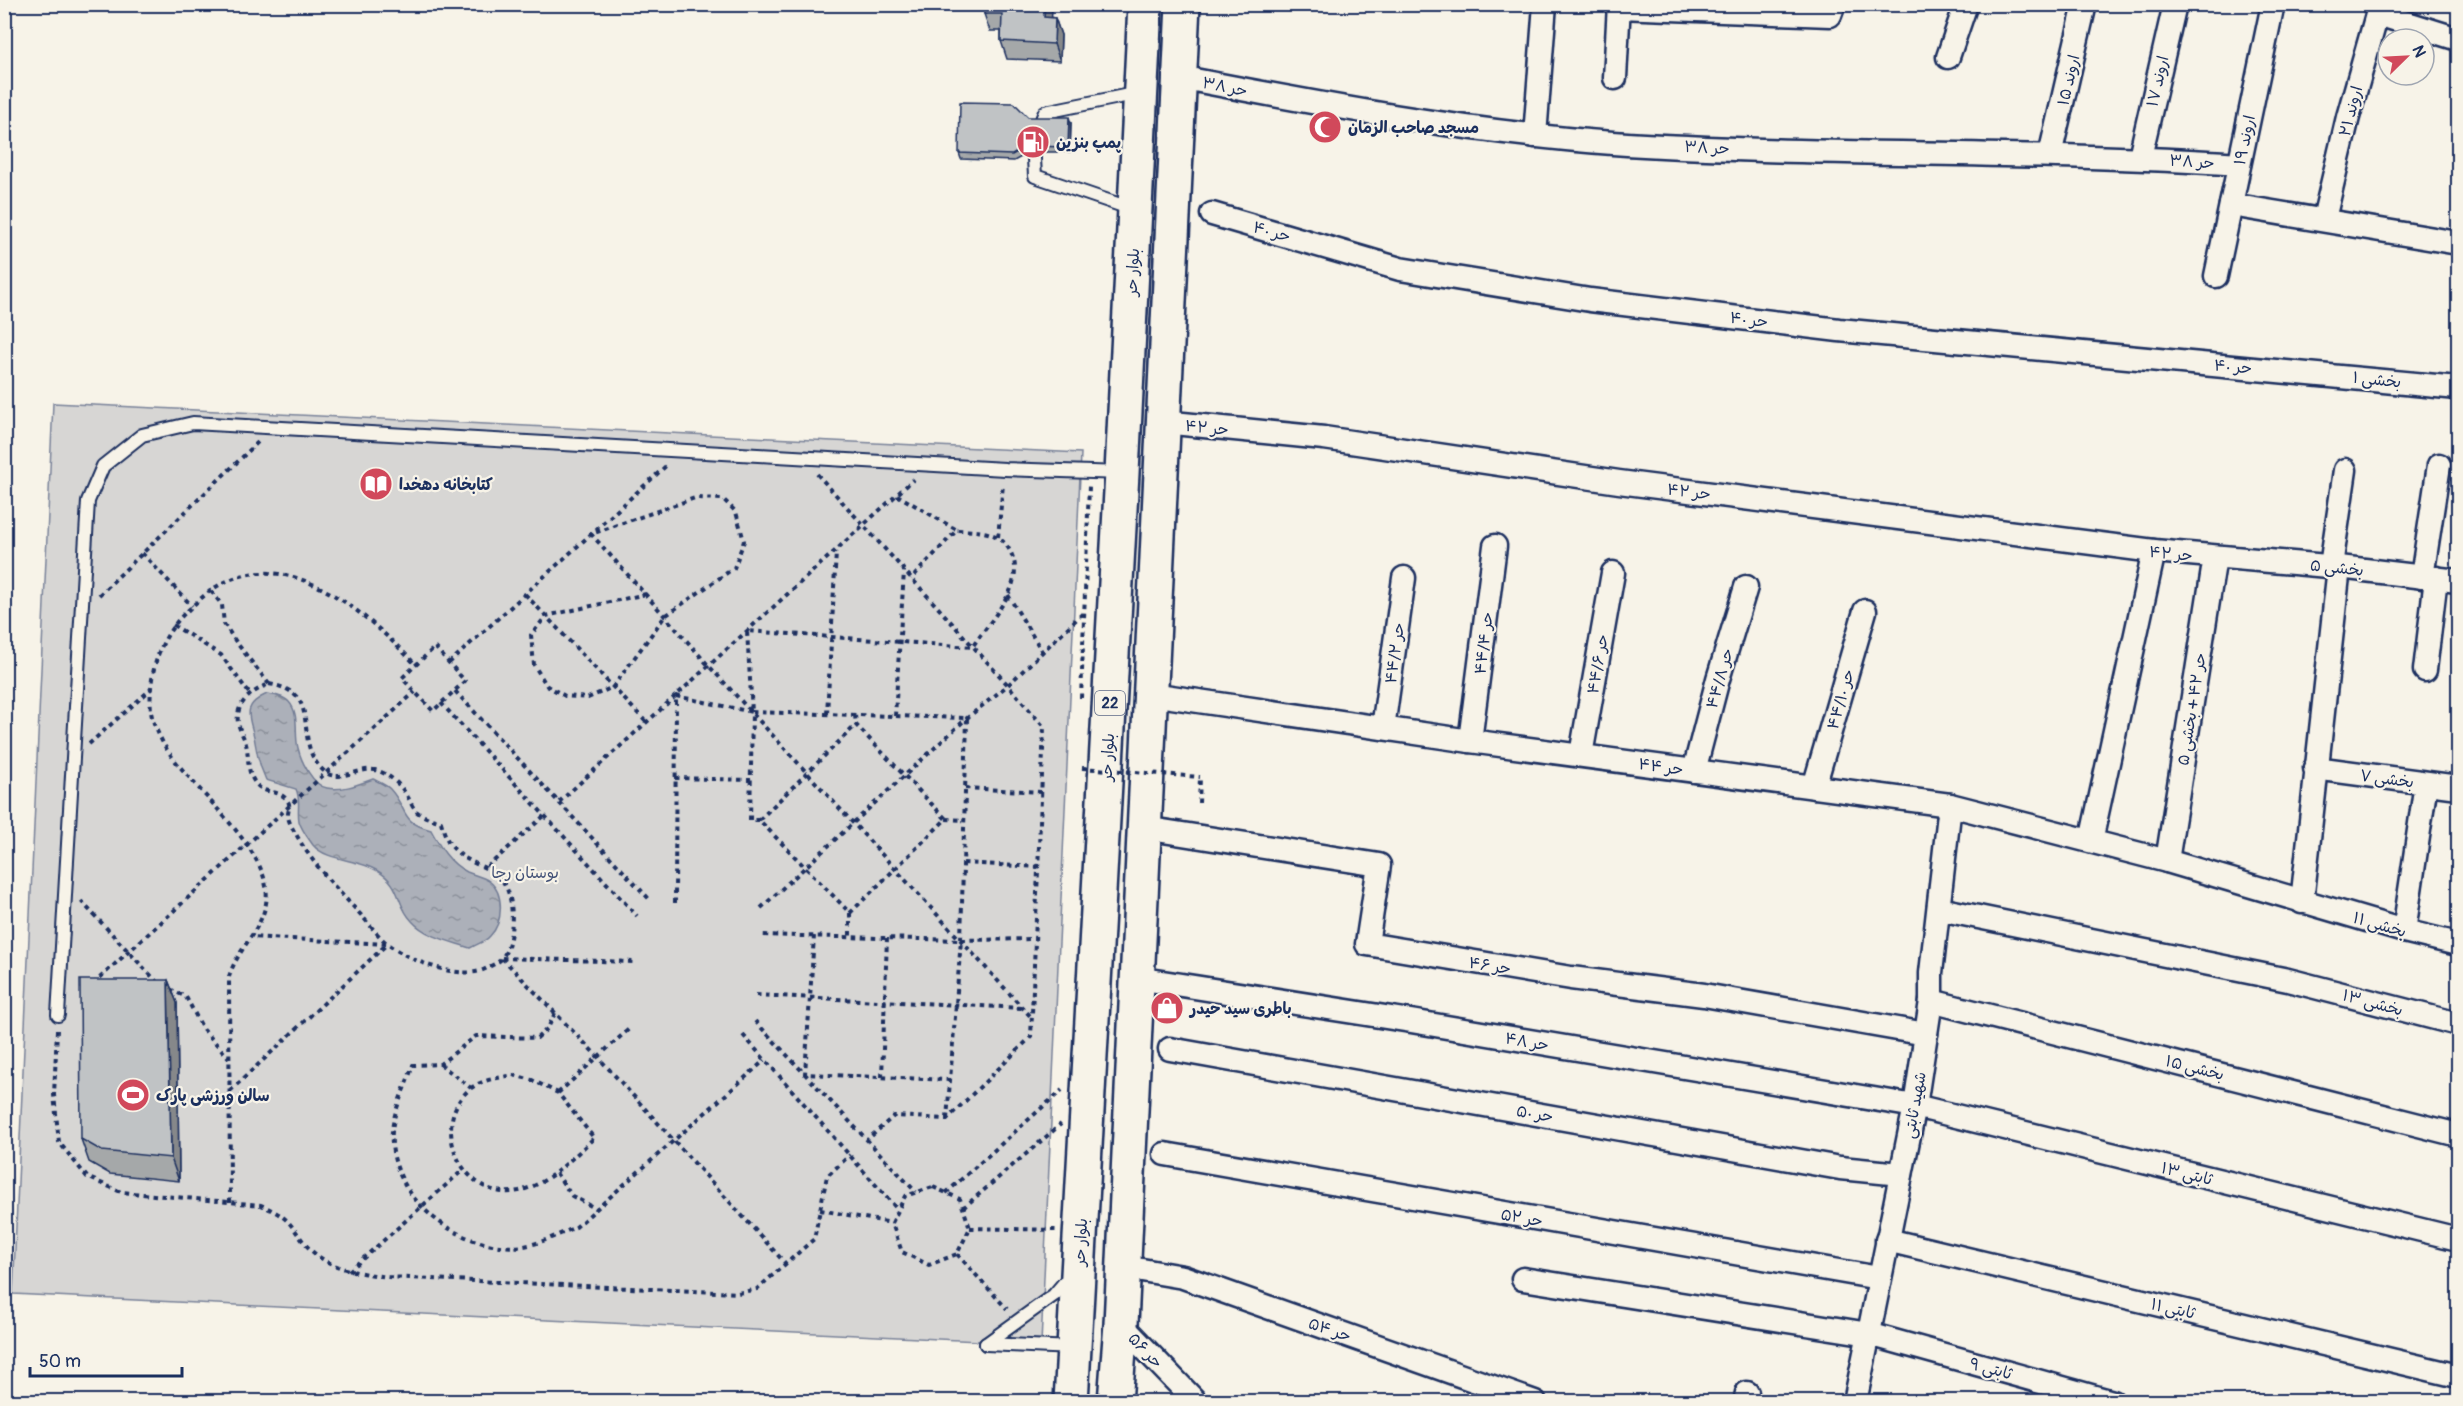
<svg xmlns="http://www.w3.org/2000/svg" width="2463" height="1406" font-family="Pangolin,'Playpen Sans Arabic',sans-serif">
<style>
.green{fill:#d7d6d4;stroke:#798299;stroke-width:1.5}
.water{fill:url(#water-ripples);stroke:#727c95;stroke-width:1.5}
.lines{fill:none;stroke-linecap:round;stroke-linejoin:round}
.service-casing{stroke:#1b2f5e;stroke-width:16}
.minor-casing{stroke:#1b2f5e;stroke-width:27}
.primary-casing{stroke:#1b2f5e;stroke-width:38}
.path{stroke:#1b2f5e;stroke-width:4;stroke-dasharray:4.5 4.5;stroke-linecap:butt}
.service{stroke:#f7f3e8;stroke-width:12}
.minor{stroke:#f7f3e8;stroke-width:22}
.primary{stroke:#f7f3e8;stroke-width:33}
.path-bridge{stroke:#1b2f5e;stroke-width:4;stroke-dasharray:4.5 4.5;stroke-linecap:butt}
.wall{fill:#a5a8a9;stroke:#1b2f5e;stroke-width:1.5}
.shaded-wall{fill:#86888a;stroke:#1b2f5e;stroke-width:1.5}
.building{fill:#c0c3c5;stroke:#1b2f5e;stroke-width:1.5}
.labels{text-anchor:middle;stroke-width:4.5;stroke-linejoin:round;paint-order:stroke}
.shield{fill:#f7f3e8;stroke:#5d6a87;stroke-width:1.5}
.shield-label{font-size:15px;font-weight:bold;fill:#1b2f5e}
.street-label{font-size:16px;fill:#1b2f5e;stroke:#f7f3e8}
.poi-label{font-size:16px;font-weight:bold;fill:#1b2f5e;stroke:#f7f3e8;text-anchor:start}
.park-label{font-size:16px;fill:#415076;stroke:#f7f3e8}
</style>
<defs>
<pattern id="water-ripples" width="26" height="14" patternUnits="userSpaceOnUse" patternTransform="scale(1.5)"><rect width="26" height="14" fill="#acb0b9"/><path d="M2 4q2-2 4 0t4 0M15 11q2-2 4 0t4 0" fill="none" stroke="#8b909a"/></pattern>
</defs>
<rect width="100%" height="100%" fill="#f7f3e8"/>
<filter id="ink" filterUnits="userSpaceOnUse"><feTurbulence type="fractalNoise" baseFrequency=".0167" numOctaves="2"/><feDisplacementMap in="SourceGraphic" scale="12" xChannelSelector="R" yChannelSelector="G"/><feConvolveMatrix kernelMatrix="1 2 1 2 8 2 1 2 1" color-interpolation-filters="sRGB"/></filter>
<g filter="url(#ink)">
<!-- green -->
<path class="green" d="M53 403 1081 453 1041 1344 13 1294Z"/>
<!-- water -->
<path class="water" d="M267 694C274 695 284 696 289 702 300 714 294 734 298 748 301 761 313 786 327 788 343 791 359 784 373 779 379 782 386 785 390 789 409 810 399 822 431 830 440 847 449 863 467 872 474 875 484 877 489 881 505 893 503 923 490 936 485 942 477 944 470 948 450 941 426 937 412 921 395 904 403 885 376 870 358 859 326 861 313 845 308 838 301 829 299 821 297 809 301 800 296 789L266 780C260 767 257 756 255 742 252 720 238 707 267 694Z"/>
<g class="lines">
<!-- service casing -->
<g class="service-casing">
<g id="service">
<path d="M1132 209 1035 176 1033 142 1045 112 1139 93"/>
<path d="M58 1015 88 501 103 466 142 435 193 423 1005 469 1122 473"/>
<path d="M986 1344 1054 1295 1071 1275"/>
<path d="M986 1344 1072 1348"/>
</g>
</g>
<!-- minor casing -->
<g class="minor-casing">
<g id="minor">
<path d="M1618 7 1830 15 1834 4"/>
<path d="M2378 14 2458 39"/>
<path d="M1948 57 1966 4"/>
<path d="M1179 77C1323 105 1467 132 1613 143 1822 157 2031 150 2239 164"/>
<path d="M1615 78 1619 4"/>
<path d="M1535 136 1545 4"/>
<path d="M2050 155 2085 4"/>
<path d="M2140 157 2175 4"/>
<path d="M2231 205 2458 243"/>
<path d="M1212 214 1400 269 1590 300 1839 330 2458 388"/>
<path d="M2324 219 2348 117 2380 4"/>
<path d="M2216 276 2273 4"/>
<path d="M1163 422 1324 438 1619 482 2154 551 2339 567 2458 581"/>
<path d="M2331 566 2345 470"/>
<path d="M2422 577 2439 465"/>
<path d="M2425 670 2436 578"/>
<path d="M1151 694 1470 741 1950 805 2167 861 2404 931 2458 944"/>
<path d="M1383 728 1404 578"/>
<path d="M1470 741 1495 546"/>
<path d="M1581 755 1613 573"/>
<path d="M2315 768 2458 787"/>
<path d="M1694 771 1718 679 1746 587"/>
<path d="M1814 787 1865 611"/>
<path d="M1144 828 1379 865 1367 944 1571 978 1704 995 1926 1034"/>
<path d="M2091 841 2154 551"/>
<path d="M2167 861 2215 557"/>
<path d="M2302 902 2339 567"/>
<path d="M1939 909 2288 980 2458 1024"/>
<path d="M2404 931 2426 783"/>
<path d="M1137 978 1411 1021 1915 1106 2458 1239"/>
<path d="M1931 1001 2458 1135"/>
<path d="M1170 1049 1840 1168 1901 1174"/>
<path d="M1165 1154 1879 1278"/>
<path d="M1887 1240 2458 1376"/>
<path d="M1124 1267 1183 1277 1535 1402"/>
<path d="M1523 1279 1869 1334 2113 1402"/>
<path d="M1121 1324 1196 1402"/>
<path d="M1745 1402 1747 1393"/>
<path d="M1855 1402 1915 1106 1931 1001V973L1950 805"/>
</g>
</g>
<!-- primary casing -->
<g class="primary-casing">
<g id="primary">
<path d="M1071 1402 1122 473 1145 4"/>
<path d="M1115 1402 1121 1324 1183 4"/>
</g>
</g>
<!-- path -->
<g class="path">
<path d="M817 474 1008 685 1044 727 1031 1037 947 1119 894 1116 867 1140"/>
<path d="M897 495 957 530"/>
<path d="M998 537 1003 484"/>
<path d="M142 553 192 606"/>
<path d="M211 591 222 605 224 624 236 642 269 684"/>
<path d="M525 594 647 723"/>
<path d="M646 594 546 616 531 635 534 665 547 686 565 696 588 698 613 687 665 616 734 568 744 541 736 512 723 499 695 498 591 534C631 578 670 622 709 666L1032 1018"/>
<path d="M99 595 258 442"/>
<path d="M1008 595 1043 653"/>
<path d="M173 625 221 655 249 693"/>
<path d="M435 647 465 681 433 711 402 678Z"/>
<path d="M449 663 667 465"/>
<path d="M269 684C327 693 289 742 325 772 339 783 359 767 375 770 389 773 402 786 409 799 411 803 413 808 416 811 423 817 432 819 441 822 444 832 447 843 455 850 477 872 505 863 511 904 513 919 512 945 502 958 500 962 492 965 487 968 463 982 410 961 389 945 379 937 370 925 361 915 338 890 312 864 296 834 293 830 289 822 288 817 287 811 292 806 287 800 280 790 268 794 259 787 247 776 249 763 247 749 246 740 240 732 238 723 235 702 253 691 269 684Z"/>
<path d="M455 691 651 901"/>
<path d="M1081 698 1089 486"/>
<path d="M441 703 637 916"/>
<path d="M827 714 836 552"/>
<path d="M855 715 856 725 946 819 850 913 759 820 856 725"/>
<path d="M895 716 904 571"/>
<path d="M89 744 151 689"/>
<path d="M675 778 751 780"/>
<path d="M965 788 1041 792"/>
<path d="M559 802 914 479"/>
<path d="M1199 803 1200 777"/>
<path d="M946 819 964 820"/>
<path d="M759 820H750L752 712 967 718 961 940 760 935"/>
<path d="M963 863 1038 867"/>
<path d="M487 867 544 816"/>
<path d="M81 901 158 983"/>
<path d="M675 903 676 696 752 712 747 631 972 647C984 631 997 614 1007 597 1013 587 1017 571 1014 561 1005 531 984 531 957 530L911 579"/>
<path d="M761 908 967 718 1008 685 1084 612"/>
<path d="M850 913V937"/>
<path d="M814 936 805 1074 950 1080"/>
<path d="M502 958 598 1057 786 1264"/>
<path d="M502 958 634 962"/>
<path d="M93 984 415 692"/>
<path d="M170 989 186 997 203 1029 229 1058"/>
<path d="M756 995 1022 1008"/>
<path d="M555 1013 548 1028 537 1038 476 1036 440 1064 413 1065C406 1086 394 1109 392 1131 387 1198 461 1254 524 1246 542 1243 560 1234 576 1227L765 1060"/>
<path d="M755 1021 916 1192"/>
<path d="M57 1030 54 1095 59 1142 87 1177 121 1192 261 1205C290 1218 288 1222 306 1245 327 1269 358 1273 388 1277L738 1293 757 1289 814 1239 827 1176 850 1155"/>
<path d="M743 1035 898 1210"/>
<path d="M440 1064 471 1088"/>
<path d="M513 1075 532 1080 558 1093 594 1138C572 1158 549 1184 519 1191 463 1203 427 1124 470 1089 482 1079 499 1078 513 1075Z"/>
<path d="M882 1077 887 938"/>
<path d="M230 1091 387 944 251 937"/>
<path d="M558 1093 630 1028"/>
<path d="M947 1119 961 940 1035 939"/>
<path d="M556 1173 572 1196 597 1209"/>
<path d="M933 1187 960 1199 970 1228 957 1254 929 1265 902 1252 892 1223 905 1196Z"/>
<path d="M946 1193 1062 1090"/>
<path d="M230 1202 229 977C238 945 272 922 266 887 260 841 190 787 164 745 159 735 152 722 151 711 148 674 159 638 186 612 197 602 208 591 221 584 293 545 370 617 416 665"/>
<path d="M963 1208 1061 1124"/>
<path d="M820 1210 892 1223"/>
<path d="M970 1228 1056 1230"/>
<path d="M957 1254 1007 1309"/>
<path d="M349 1271 463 1170"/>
</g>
<!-- service -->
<use href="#service" class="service"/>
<!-- minor -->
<use href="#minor" class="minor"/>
<!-- primary -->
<use href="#primary" class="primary"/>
<!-- path-bridge -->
<path class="path-bridge" d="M1082 768 1200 777"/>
</g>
<!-- wall -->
<g class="wall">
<path d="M1052 6 1051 17 1055 18 1061 35 1060 61 1007 59 1001 41V31H990L984 14Z"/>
<path d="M1071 123 1070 152H1030L1014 161 961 159 959 153Z"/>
<path d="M168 980 177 1003 179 1181 110 1174 89 1162 81 1139Z"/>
</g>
<!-- shaded-wall -->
<g class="shaded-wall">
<path d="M1045 4H1051L1052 6 1051 34 1044 17Z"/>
<path d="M1055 18 1061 35 1060 61 1054 44Z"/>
<path d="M1069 117 1071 123 1070 152 1068 147Z"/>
<path d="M168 980 177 1003 179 1181 171 1158Z"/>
</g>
<!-- building -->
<g class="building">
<path d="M984 4H1045L1044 17 1055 18 1054 44 1001 41 1002 14H984Z"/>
<path d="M960 102 1014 103 1028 117H1069L1068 147 1028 146 1012 155 959 153Z"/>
<path d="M80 980H168L171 1158 102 1151 81 1139Z"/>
</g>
</g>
<!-- icons -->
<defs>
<g id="mosque-disc" transform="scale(1.725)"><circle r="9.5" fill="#d1495b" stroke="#f7f3e8"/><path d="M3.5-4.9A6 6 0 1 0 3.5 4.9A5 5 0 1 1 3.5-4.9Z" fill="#fff"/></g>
<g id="fuel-disc" transform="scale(1.725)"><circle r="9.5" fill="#d1495b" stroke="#f7f3e8"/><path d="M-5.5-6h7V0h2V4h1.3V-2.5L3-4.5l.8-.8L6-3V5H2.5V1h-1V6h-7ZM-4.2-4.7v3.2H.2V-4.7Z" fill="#fff"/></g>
<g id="library-disc" transform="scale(1.725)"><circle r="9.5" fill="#d1495b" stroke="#f7f3e8"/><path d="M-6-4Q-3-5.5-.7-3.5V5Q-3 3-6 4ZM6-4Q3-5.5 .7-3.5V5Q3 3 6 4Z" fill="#fff"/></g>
<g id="shop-disc" transform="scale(1.725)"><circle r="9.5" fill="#d1495b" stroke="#f7f3e8"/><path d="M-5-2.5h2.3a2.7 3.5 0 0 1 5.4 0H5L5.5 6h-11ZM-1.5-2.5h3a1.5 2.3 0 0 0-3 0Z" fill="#fff"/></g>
<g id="stadium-disc" transform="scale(1.725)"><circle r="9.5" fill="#d1495b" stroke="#f7f3e8"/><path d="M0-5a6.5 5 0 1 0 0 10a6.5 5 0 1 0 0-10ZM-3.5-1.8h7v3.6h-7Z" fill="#fff"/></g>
</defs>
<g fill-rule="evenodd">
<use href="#mosque-disc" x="1325" y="127"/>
<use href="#fuel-disc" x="1033" y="142"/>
<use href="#library-disc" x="376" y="484"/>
<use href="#shop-disc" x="1167" y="1008"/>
<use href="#stadium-disc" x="133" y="1095"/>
</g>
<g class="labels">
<!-- shield labels -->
<rect class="shield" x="1095" y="691" width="30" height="24" rx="4.5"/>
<g class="shield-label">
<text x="1110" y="708">22</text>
</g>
<!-- street labels -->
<g class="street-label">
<text transform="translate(2068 80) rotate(-77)" y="6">اروند ۱۵</text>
<text transform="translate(2157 81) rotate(-77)" y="6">اروند ۱۷</text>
<text transform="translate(1225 86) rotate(11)" y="6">حر ۳۸</text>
<text transform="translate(2350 111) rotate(-75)" y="6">اروند ۲۱</text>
<text transform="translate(2244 140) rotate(-78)" y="6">اروند ۱۹</text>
<text transform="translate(1707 147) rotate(3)" y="6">حر ۳۸</text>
<text transform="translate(2192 161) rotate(4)" y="6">حر ۳۸</text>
<text transform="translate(1272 231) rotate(16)" y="6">حر ۴۰</text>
<text transform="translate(1132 272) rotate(-87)" y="6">بلوار حر</text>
<text transform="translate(1749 319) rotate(7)" y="6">حر ۴۰</text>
<text transform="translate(2233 366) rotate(5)" y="6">حر ۴۰</text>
<text transform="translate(2377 379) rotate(6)" y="6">بخشی ۱</text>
<text transform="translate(1207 427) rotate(6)" y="6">حر ۴۲</text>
<text transform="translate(1689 491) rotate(7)" y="6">حر ۴۲</text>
<text transform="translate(2171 553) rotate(6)" y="6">حر ۴۲</text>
<text transform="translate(2337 567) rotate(6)" y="6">بخشی ۵</text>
<text transform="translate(1483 643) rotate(-83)" y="6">حر ۴۴/۴</text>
<text transform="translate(1394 653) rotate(-82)" y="6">حر ۴۴/۲</text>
<text transform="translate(1597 664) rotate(-80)" y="6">حر ۴۴/۶</text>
<text transform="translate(1719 678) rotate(-74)" y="6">حر ۴۴/۸</text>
<text transform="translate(1840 699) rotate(-74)" y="6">حر ۴۴/۱۰</text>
<text transform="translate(2191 709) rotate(-81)" y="6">حر ۴۲ + بخشی ۵</text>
<text transform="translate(1107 757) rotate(-87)" y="6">بلوار حر</text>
<text transform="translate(1661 766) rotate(8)" y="6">حر ۴۴</text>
<text transform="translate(2387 778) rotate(8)" y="6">بخشی ۷</text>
<text transform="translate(2380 924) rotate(16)" y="6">بخشی ۱۱</text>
<text transform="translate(1490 965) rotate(9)" y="6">حر ۴۶</text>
<text transform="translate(2373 1002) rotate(15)" y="6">بخشی ۱۳</text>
<text transform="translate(1527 1041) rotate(10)" y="6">حر ۴۸</text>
<text transform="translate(2195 1067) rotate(14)" y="6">بخشی ۱۵</text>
<text transform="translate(1914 1105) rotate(-80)" y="6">شهید ثابتی</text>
<text transform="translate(1535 1113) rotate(10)" y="6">حر ۵۰</text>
<text transform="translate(2187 1173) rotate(14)" y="6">ثابتی ۱۳</text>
<text transform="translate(1522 1217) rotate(10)" y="6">حر ۵۲</text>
<text transform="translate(1080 1242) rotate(-87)" y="6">بلوار حر</text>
<text transform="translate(2173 1308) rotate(13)" y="6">ثابتی ۱۱</text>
<text transform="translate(1330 1329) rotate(19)" y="6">حر ۵۴</text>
<text transform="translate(1146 1350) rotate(46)" y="6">حر ۵۶</text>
<text transform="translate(1991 1368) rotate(15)" y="6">ثابتی ۹</text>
</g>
<!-- poi labels -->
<g class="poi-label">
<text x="1348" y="133">مسجد صاحب الزمان</text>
<text x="1056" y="148">پمپ بنزین</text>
<text x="399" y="490">کتابخانه دهخدا</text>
<text x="1190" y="1014">باطری سید حیدر</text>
<text x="156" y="1101">سالن ورزشی پارک</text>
</g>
<!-- park labels -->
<g class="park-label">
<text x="525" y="878">بوستان رجا</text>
</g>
</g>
<!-- margin -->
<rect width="2463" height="1406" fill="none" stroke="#f7f3e8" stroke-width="24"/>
<rect x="12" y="12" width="2439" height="1382" fill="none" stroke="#1b2f5e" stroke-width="2" filter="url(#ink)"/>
<!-- north arrow -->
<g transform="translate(2406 57) rotate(66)"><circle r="28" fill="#f7f3e8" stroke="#9fa5b1" stroke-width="1.5"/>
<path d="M0-4.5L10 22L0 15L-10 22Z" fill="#d1495b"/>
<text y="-9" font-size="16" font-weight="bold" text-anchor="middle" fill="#1b2f5e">N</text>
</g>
<!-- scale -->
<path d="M30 1367v9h152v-9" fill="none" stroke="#1b2f5e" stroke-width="3"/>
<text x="39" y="1367" font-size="18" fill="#1b2f5e" stroke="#f7f3e8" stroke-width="4.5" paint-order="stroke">50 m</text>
</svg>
